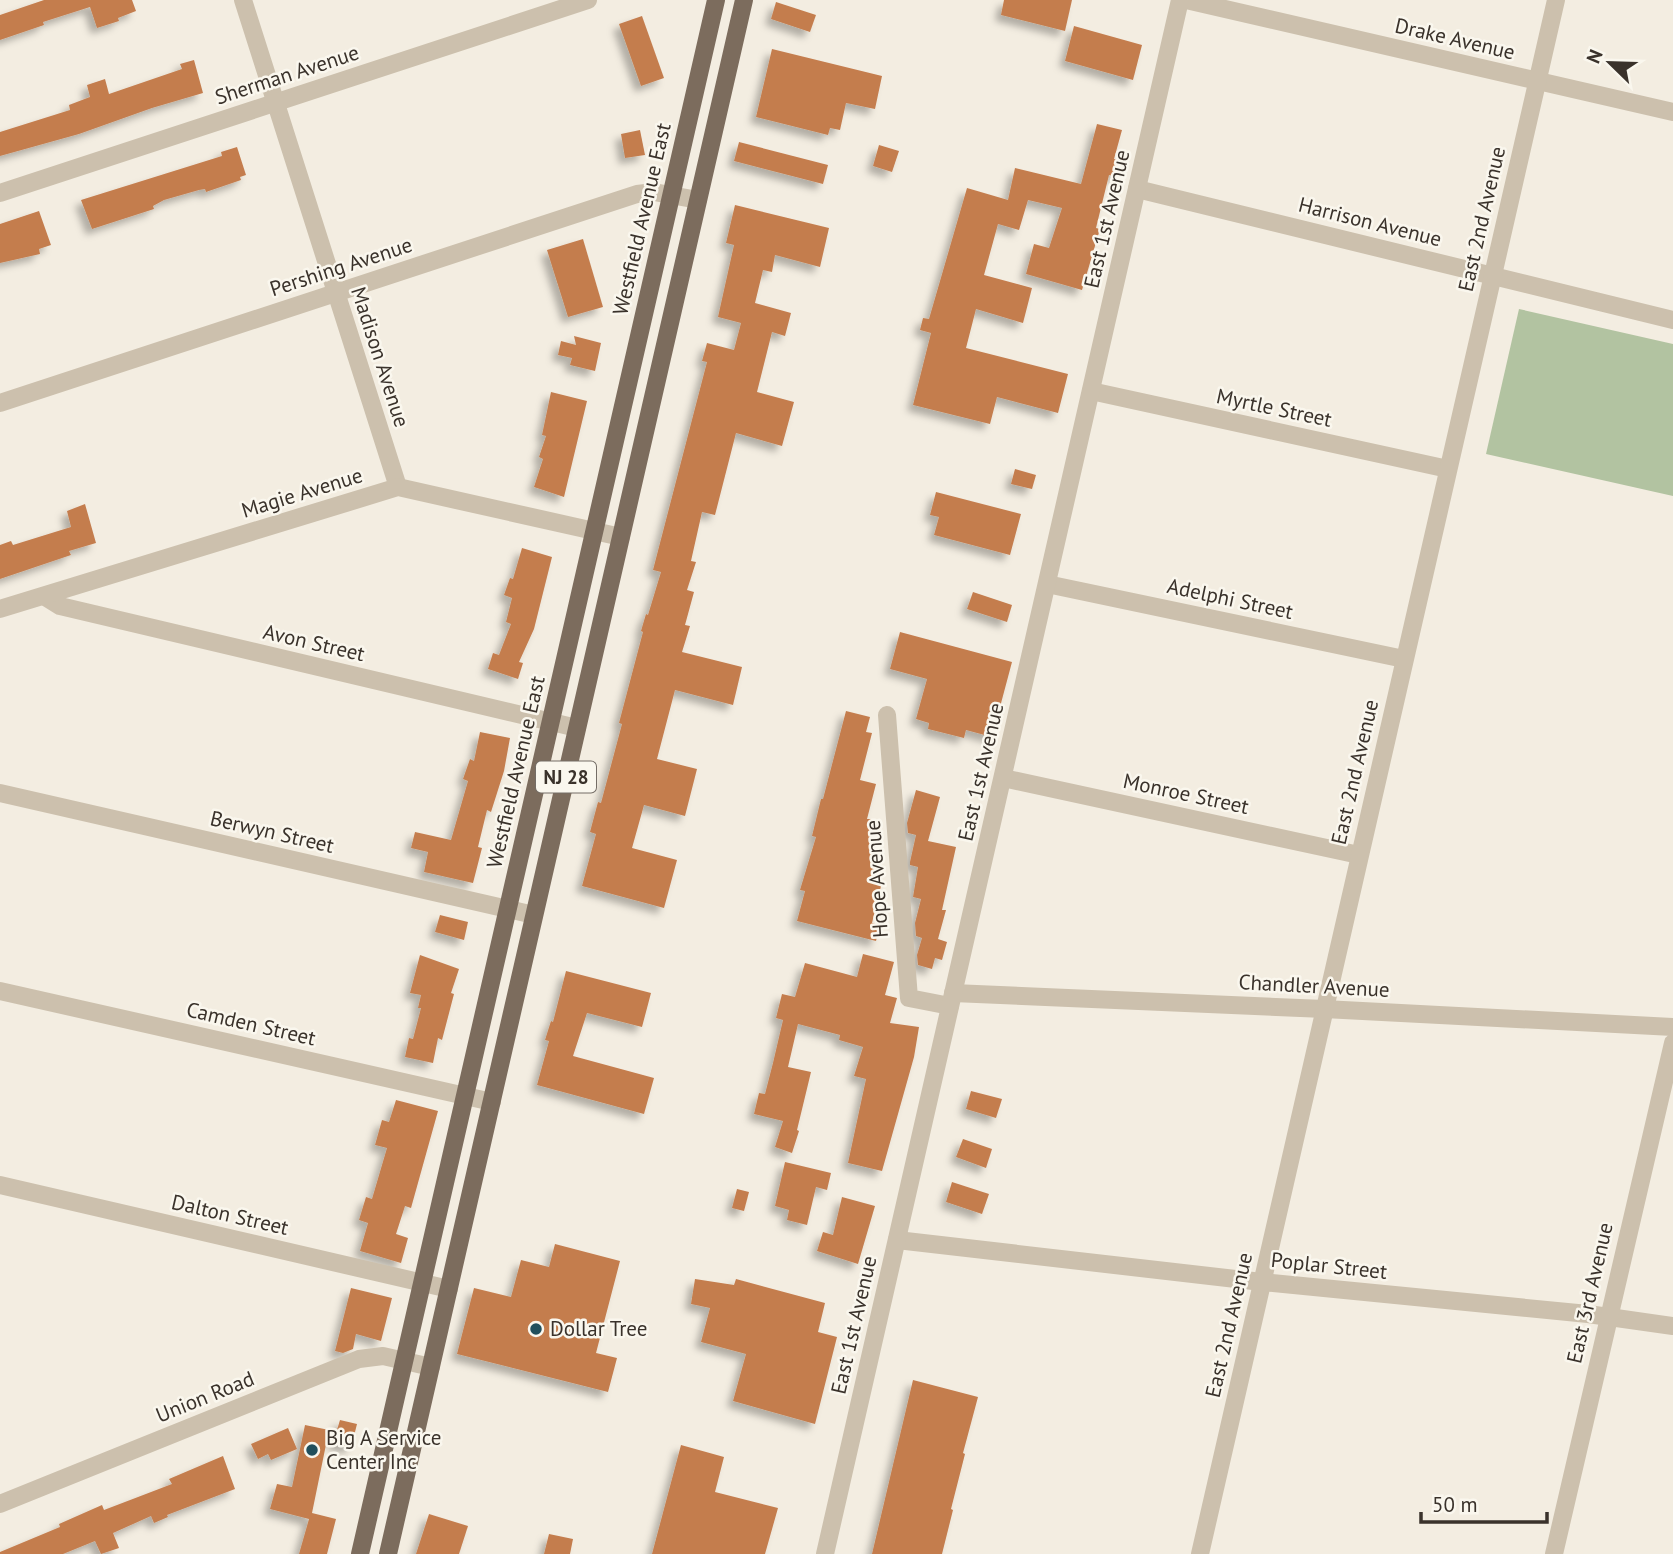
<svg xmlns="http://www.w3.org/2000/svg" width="1673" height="1554" font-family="'PT Sans',sans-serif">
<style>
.green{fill:#b2c3a1}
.building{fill:#c47d4e;filter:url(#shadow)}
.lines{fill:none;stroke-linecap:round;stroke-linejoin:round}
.minor{stroke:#ccc0ad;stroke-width:18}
.tertiary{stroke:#ccc0ad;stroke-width:18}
.primary{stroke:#7c6c5d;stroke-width:18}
.poi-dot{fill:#214f5c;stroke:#faf7ee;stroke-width:2.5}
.labels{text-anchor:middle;stroke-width:5;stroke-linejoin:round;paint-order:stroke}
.shield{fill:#faf7ee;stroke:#746d66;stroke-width:2}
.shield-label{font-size:19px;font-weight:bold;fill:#3a322b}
.street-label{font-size:21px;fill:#3a322b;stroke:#faf7ee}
.poi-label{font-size:21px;fill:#3a322b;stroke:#faf7ee;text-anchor:start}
</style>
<defs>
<filter id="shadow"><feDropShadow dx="-6" dy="6" stdDeviation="3.5" flood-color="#0004"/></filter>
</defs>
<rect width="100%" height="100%" fill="#f3ede1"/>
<!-- green -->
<path class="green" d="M1519 309 1673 344V496L1486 454Z"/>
<!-- building -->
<g class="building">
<path d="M44 0H132L136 11 118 18 119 21 97 28 90 7 43 22 44 25 0 40V15Z"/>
<path d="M1004 0H1072L1065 31 1001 15Z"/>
<path d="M776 2 816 15 810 32 771 19Z"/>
<path d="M642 16 664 78 641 86 619 24Z"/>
<path d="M1074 26 1142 45 1133 80 1065 61Z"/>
<path d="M772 49 882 76 875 109 846 103 840 130 830 128 828 135 756 117Z"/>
<path d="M194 60 203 93 152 108 79 134 0 156V132L70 110 69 105 90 97 87 85 105 79 109 94 182 69 180 64Z"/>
<path d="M1097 124 1122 130 1114 159 1120 160 1116 177 1109 175 1096 228 1100 229 1082 290 1026 274 1034 244 1049 248 1062 208 1028 200 1019 230 998 224 984 275 1032 288 1023 323 976 309 966 348 1068 374 1058 413 997 397 990 424 913 405 931 333 920 330 923 318 929 319 967 188 1008 200 1015 168 1081 184Z"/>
<path d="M640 130 645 155 625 158 621 134Z"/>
<path d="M739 142 828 165 823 184 734 161Z"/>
<path d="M879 145 899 151 892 172 873 166Z"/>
<path d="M237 147 246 175 240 177 241 180 206 192 205 189 199 190 164 200 153 206 154 209 92 229 81 200 222 156 221 152Z"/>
<path d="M735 205 829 228 820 267 775 255 772 272 763 270 755 303 791 313 785 336 772 332 757 392 794 402 782 446 736 433 715 515 702 512 691 561 696 562 687 590 694 592 685 625 690 626 682 652 742 667 733 705 675 690 657 759 697 769 685 816 644 805 632 848 677 860 664 908 582 886 596 834 590 832 598 802 601 803 622 724 619 723 643 632 641 631 646 614 648 615 661 572 653 570 707 362 702 361 707 343 734 350 741 323 718 317 734 245 726 243Z"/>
<path d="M39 211 51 245 39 249 40 254 0 263V224Z"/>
<path d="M583 239 603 307 568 317 547 250Z"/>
<path d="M574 336 601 343 595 371 570 365 572 358 558 355 561 341 576 345Z"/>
<path d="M551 392 587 401 564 497 534 487 543 459 539 457 546 436 542 435Z"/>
<path d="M1015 469 1036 475 1032 489 1011 484Z"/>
<path d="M936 492 1021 514 1010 555 934 535 939 517 930 515Z"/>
<path d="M85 504 96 543 69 551 71 555 0 579V545L11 541 13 545 71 527 67 511Z"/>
<path d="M522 548 552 557 534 629 519 662 523 663 518 679 488 669 493 653 499 655 511 624 506 622 512 598 504 595 510 578 513 579Z"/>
<path d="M973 592 1012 605 1007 622 967 609Z"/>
<path d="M900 632 1012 662 992 737 966 730 964 738 928 729 929 723 916 719 927 679 890 669Z"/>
<path d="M846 711 870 717 866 732 872 733 860 780 876 784 867 819H871L875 880 882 882 872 923 880 925 876 941 797 921 805 891 800 890 816 837 812 836 821 799H823Z"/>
<path d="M480 732 510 738 504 771 491 812 487 810 478 847 482 848 473 883 424 872 428 852 411 848 415 832 451 840 468 781 463 779 470 759 474 761Z"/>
<path d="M916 790 940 797 928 841 956 847 942 910H946L938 939 947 942 942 960 935 958 932 969 918 965 917 955 922 938 916 936 915 923 921 899 913 897 918 867 910 865V862L916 835 908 833 907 823Z"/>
<path d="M440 915 468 922 464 940 435 932Z"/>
<path d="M863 954 894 962 885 995 897 998 890 1023 919 1027 914 1057 882 1171 848 1163 866 1079 854 1076 863 1047 839 1040 840 1035 798 1024 788 1067 811 1072 797 1130 799 1131 792 1153 775 1147 783 1121 754 1114 759 1093 765 1094 773 1063 783 1020 776 1018 782 994 795 997 805 963 857 977Z"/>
<path d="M420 955 459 969 451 993 454 994 442 1040 438 1038 433 1063 405 1057 409 1038 413 1039 421 1008H418L421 995 410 993Z"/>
<path d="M566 971 651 993 642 1027 587 1013 573 1056 654 1078 644 1114 537 1085 549 1041 545 1040 551 1021 553 1022Z"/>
<path d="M971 1091 1002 1099 996 1118 966 1109Z"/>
<path d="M396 1100 438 1111 411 1208 405 1206 396 1234 408 1238 401 1263 360 1251 368 1223 359 1220 366 1197 372 1199 387 1148 375 1145 382 1120 389 1122Z"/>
<path d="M963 1139 992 1149 986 1168 956 1157Z"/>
<path d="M785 1162 831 1173 827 1190 816 1187 807 1225 787 1220 789 1210 775 1206Z"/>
<path d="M952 1182 989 1194 982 1214 946 1202Z"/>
<path d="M737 1189 749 1192 744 1211 732 1208Z"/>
<path d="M842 1197 875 1206 858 1264 817 1251 823 1232 833 1235Z"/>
<path d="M555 1244 620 1261 596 1353 617 1358 608 1392 457 1354 474 1288 511 1297 521 1260 549 1267Z"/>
<path d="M695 1279 734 1285 736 1279 825 1303 818 1332 837 1337 815 1424 733 1401 746 1354 701 1342 710 1308 691 1304Z"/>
<path d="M351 1288 392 1298 381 1341 356 1334 353 1349 343 1353 335 1351Z"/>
<path d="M913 1380 978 1397 963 1453 965 1454 951 1509 953 1510 942 1554H872Z"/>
<path d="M340 1420 357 1424 351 1448 333 1443Z"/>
<path d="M305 1425 329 1430 312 1513 336 1519 327 1554H299L309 1519 270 1509 277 1484 292 1487Z"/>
<path d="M288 1428 297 1449 271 1460 268 1454 258 1459 251 1444Z"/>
<path d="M681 1445 724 1457 715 1492 778 1508 765 1554H652Z"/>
<path d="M223 1456 235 1489 167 1515 168 1517 154 1523 151 1516 113 1533 119 1548 101 1554 95 1541 63 1554H0V1552L60 1527 59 1524 102 1505 104 1510 172 1484 169 1479Z"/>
<path d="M429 1514 468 1526 459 1554H416Z"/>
<path d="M549 1534 573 1539 570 1554H544Z"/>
</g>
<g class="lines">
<!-- minor -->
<g class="minor">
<path d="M243 0 398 487"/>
<path d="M1186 0 1673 112"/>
<path d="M1137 189 1673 320"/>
<path d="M0 193 588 0"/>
<path d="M1091 391 1448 469"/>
<path d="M0 403 637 194 654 192 698 200"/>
<path d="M1047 584 1404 659"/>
<path d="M44 596 60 606 577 728"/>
<path d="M0 609 398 487 621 537"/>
<path d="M887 715 909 998 950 1006"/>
<path d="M1003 778 1359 855"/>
<path d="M0 793 534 915"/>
<path d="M0 991 492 1102"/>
<path d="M953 993 1324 1009 1673 1027"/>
<path d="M0 1185 449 1289"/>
<path d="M897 1240 1262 1282 1588 1314 1673 1326"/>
<path d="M0 1504 359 1359 383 1356 431 1367"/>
<path d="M1200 1554 1556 0"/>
</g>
<!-- tertiary -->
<g class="tertiary">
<path d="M825 1554 1180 0"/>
<path d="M1554 1554 1673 1043"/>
</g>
<!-- primary -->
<g class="primary">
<path d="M360 1554 716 0"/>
<path d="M388 1554 744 0"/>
</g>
</g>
<!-- markers -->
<g class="poi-dot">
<circle cx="536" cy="1329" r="7"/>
<circle cx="312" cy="1450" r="7"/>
</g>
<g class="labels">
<!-- shield labels -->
<rect class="shield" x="536" y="761.5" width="60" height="31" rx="5"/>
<g class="shield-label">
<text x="566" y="784">NJ 28</text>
</g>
<!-- street labels -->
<g class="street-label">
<text transform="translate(1455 39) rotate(13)" y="7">Drake Avenue</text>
<text transform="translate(287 75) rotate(-18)" y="7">Sherman Avenue</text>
<text transform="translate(642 219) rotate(-77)" y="7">Westfield Avenue East</text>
<text transform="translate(1107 219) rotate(-77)" y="7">East 1st Avenue</text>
<text transform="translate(1482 219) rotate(-77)" y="7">East 2nd Avenue</text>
<text transform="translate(1370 222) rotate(14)" y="7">Harrison Avenue</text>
<text transform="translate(341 267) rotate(-18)" y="7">Pershing Avenue</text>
<text transform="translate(380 357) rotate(72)" y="7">Madison Avenue</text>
<text transform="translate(1274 408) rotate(12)" y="7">Myrtle Street</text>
<text transform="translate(302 493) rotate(-17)" y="7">Magie Avenue</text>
<text transform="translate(1230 599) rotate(12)" y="7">Adelphi Street</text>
<text transform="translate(314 643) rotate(13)" y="7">Avon Street</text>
<text transform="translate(516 772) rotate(-77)" y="7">Westfield Avenue East</text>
<text transform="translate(981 772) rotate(-77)" y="7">East 1st Avenue</text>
<text transform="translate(1355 772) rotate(-77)" y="7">East 2nd Avenue</text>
<text transform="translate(1186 794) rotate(12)" y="7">Monroe Street</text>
<text transform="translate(272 832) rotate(13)" y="7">Berwyn Street</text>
<text transform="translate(877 879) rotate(-94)" y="7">Hope Avenue</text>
<text transform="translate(1314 986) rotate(3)" y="7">Chandler Avenue</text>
<text transform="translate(251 1024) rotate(13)" y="7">Camden Street</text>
<text transform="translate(230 1215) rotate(13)" y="7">Dalton Street</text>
<text transform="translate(1329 1266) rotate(6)" y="7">Poplar Street</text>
<text transform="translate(1590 1293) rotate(-77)" y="7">East 3rd Avenue</text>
<text transform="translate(854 1325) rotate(-77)" y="7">East 1st Avenue</text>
<text transform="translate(1229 1325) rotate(-77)" y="7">East 2nd Avenue</text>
<text transform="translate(205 1397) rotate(-22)" y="7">Union Road</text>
</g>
<!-- poi labels -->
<g class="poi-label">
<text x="550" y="1336">Dollar Tree</text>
<text x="326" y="1445">Big A Service<tspan x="326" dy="24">Center Inc</tspan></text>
</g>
</g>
<!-- north arrow -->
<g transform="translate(1610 63) rotate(293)" stroke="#faf7ee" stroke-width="5" paint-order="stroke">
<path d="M0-5L12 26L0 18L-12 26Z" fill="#3a322b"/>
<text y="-10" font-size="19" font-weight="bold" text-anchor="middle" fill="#3a322b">N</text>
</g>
<!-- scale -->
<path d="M1421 1512v10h126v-10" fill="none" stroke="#3a322b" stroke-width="3.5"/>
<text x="1432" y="1512" font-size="21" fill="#3a322b" stroke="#faf7ee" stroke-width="5" paint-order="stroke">50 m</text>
</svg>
